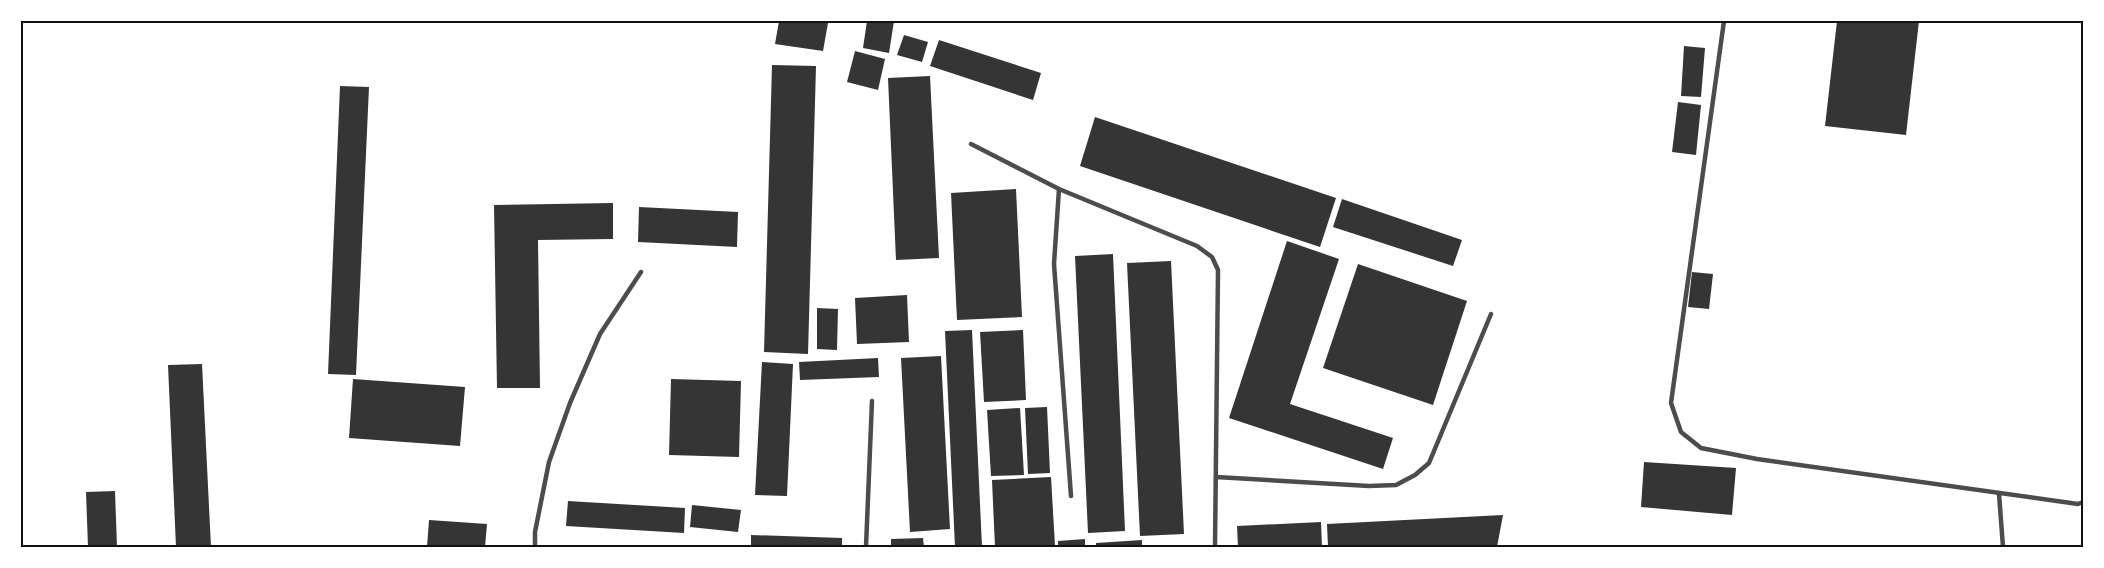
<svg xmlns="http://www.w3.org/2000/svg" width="2104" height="568" font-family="'Archivo Narrow',sans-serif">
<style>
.building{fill:#353535}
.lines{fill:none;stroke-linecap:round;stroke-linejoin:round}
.service{stroke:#4c4c4c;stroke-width:4.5}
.neatline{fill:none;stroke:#111;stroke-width:2}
</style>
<rect width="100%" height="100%" fill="#fff"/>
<!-- building -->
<g class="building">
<path d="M779 21 828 23 823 51 775 44Z"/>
<path d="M867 21H894L889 53 863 48Z"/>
<path d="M1837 21H1919L1906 135 1825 126Z"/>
<path d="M904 35 928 42 922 62 897 55Z"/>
<path d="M939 40 1041 73 1033 100 930 66Z"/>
<path d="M1684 46 1705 48 1701 97 1681 96Z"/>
<path d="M855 51 885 59 878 90 847 82Z"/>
<path d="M772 65 816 66 808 354 764 352Z"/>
<path d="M930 76 939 258 896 260 888 78Z"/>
<path d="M340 86 369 87 356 375 328 374Z"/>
<path d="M1678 102 1701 105 1696 155 1672 152Z"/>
<path d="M1095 117 1336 198 1320 247 1080 166Z"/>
<path d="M1016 189 1022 317 957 320 951 193Z"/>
<path d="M1342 199 1462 240 1453 266 1333 227Z"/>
<path d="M613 203V239L538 240 540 388H497L494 205Z"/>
<path d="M639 207 738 212 737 247 638 242Z"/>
<path d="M1287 241 1339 259 1290 404 1393 438 1383 469 1229 418Z"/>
<path d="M1113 254 1125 531 1088 533 1075 256Z"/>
<path d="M1171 261 1184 534 1140 536 1127 263Z"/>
<path d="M1358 264 1467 301 1433 405 1323 368Z"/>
<path d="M1692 272 1713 274 1709 309 1688 307Z"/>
<path d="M907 295 909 342 857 344 855 298Z"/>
<path d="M817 308 838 309 837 350 817 349Z"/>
<path d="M972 330 982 547H955L945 331Z"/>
<path d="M1023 330 1026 400 984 402 980 332Z"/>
<path d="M941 356 950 529 910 532 901 358Z"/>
<path d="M878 358 879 377 800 380 799 362Z"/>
<path d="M762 362 793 364 787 496 755 495Z"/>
<path d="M202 364 211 547H176L168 365Z"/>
<path d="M353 379 465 387 460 446 349 438Z"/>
<path d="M671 379 741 381 739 457 669 455Z"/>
<path d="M1047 407 1050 473 1028 474 1025 408Z"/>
<path d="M1020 408 1024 475 991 476 987 410Z"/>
<path d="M1644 462 1736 468 1732 515 1641 507Z"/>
<path d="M1051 477 1055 546 995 547 992 480Z"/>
<path d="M115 491 117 547H88L86 492Z"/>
<path d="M568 501 685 508 684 533 566 526Z"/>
<path d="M692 505 741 510 738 532 690 527Z"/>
<path d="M1503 515 1497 547H1328L1327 524Z"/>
<path d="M429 520 487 524 485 547H427Z"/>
<path d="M1321 522 1322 547H1238L1237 526Z"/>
<path d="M751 535 842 538V547H751Z"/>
<path d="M923 538 924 547H891V539Z"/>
<path d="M1085 539V547H1058V541Z"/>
<path d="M1142 540V547H1096V543Z"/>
</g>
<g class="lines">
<!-- service -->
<g class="service">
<path d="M1724 21 1671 403 1681 432 1701 448 1757 459 2078 504 2083 502"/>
<path d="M971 144 1059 189 1197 246 1212 257 1218 270 1215 547"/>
<path d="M1059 189 1054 264 1071 496"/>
<path d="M1216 477 1369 486 1396 485 1415 475 1429 463 1491 314"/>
<path d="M1999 494 2003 547"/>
<path d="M535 547V532L549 462 570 403 600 334 641 272"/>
<path d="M866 547 872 401"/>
</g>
</g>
<!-- border -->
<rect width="2104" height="568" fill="none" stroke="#ffffff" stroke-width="45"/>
<rect x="22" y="22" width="2060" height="524" class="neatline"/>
</svg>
